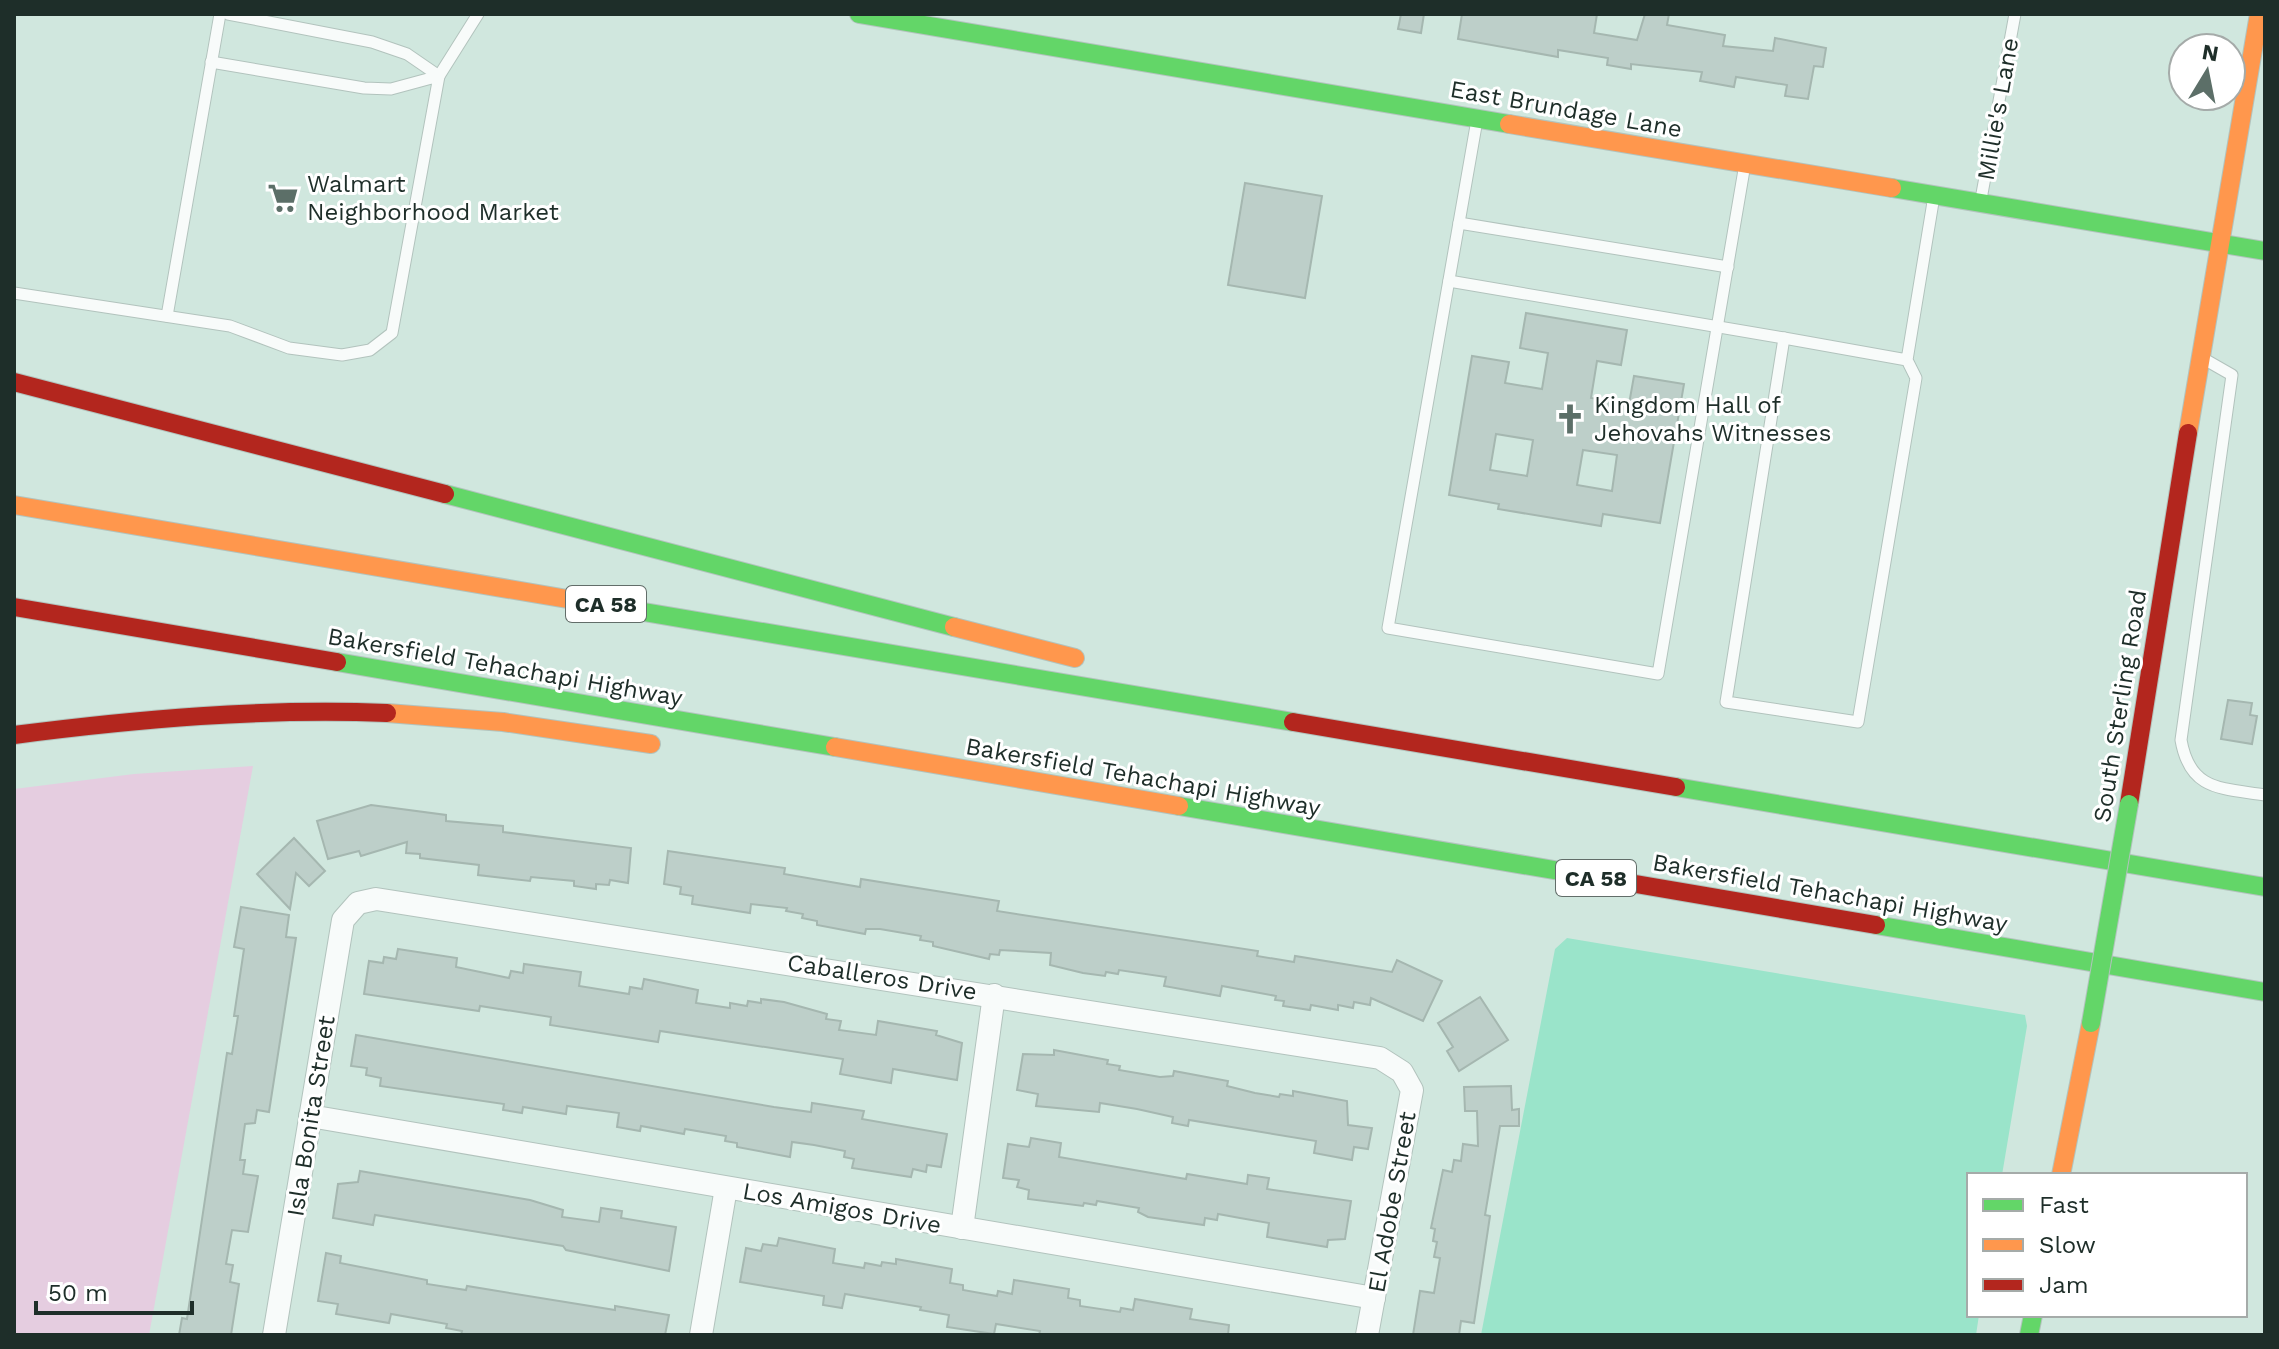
<svg xmlns="http://www.w3.org/2000/svg" width="2279" height="1349" font-family="'Work Sans',sans-serif">
<style>
.green{fill:#e5cde0}
.water{fill:#9ae4ca}
.building{fill:#bdcfc9;stroke:#a5b7b0;stroke-width:2;fill-rule:evenodd}
.lines{fill:none;stroke-linecap:round;stroke-linejoin:round}
.lane-casing{stroke:#b2c3bd;stroke-width:13}
.street-casing{stroke:#b2c3bd;stroke-width:24}
.fast-casing{stroke:#b2c3bd;stroke-width:20}
.slow-casing{stroke:#b2c3bd;stroke-width:20}
.jam-casing{stroke:#b2c3bd;stroke-width:20}
.lane{stroke:#f8fbfa;stroke-width:11}
.street{stroke:#f8fbfa;stroke-width:22}
.fast{stroke:#63d668;stroke-width:18}
.slow{stroke:#ff974d;stroke-width:18}
.jam{stroke:#b3261e;stroke-width:18}
.fast-bridge-casing{stroke:#b2c3bd;stroke-width:20;stroke-linecap:butt}
.fast-bridge{stroke:#63d668;stroke-width:18}
.labels{text-anchor:middle;stroke-width:6;stroke-linejoin:round;paint-order:stroke}
.shield{fill:#fff;stroke:#626d69;stroke-width:2}
.shield-label{font-size:22px;font-weight:bold;fill:#1e2e29}
.street-label{font-size:24px;fill:#1e2e29;stroke:#fff}
.poi-label{font-size:24px;fill:#1e2e29;stroke:#fff;text-anchor:start}
</style>
<rect width="100%" height="100%" fill="#d0e7de"/>
<!-- green -->
<path class="green" d="M253 766 149 1335H14V789L134 774Z"/>
<!-- water -->
<path class="water" d="M1567 938 2025 1015 2027 1026 2002 1175H1969V1315H1979L1976 1335H1481L1555 949Z"/>
<!-- building -->
<g class="building">
<path d="M1401 14H1424L1421 33 1398 29Z"/>
<path d="M1462 14H1597L1594 33 1637 40 1645 14H1669L1667 25 1725 35 1723 46 1773 51 1775 38 1826 48 1823 67 1814 66 1808 99 1785 96 1787 85 1736 77 1734 87 1700 81 1702 72 1631 64V69L1607 65 1608 58 1558 50V57L1458 39Z"/>
<path d="M1245 183 1322 196 1305 298 1228 285Z"/>
<path d="M1526 313 1627 330 1621 365 1597 361 1591 398 1629 404 1634 376 1684 384 1660 523 1603 514 1601 526 1498 509 1499 504 1449 495 1472 356 1509 362 1505 383 1542 389 1548 353 1520 348ZM1496 434 1533 440 1527 476 1490 470ZM1583 450 1617 455 1612 491 1577 485Z"/>
<path d="M2228 700 2252 703 2250 715 2257 716 2252 744 2221 739Z"/>
<path d="M371 805 446 815V821L503 826V832L631 848 628 883 610 880 609 885 596 884V889L574 886V881L531 877 530 881 478 875 479 865 420 858V854L406 853 407 842 361 856 359 851 328 859 317 821Z"/>
<path d="M294 838 325 871 309 886 296 873 290 909 257 874Z"/>
<path d="M668 851 785 868 784 874 860 887 861 879 999 901 997 911 1258 951 1257 956 1294 962 1295 956 1392 972 1397 960 1442 981 1423 1021 1371 998 1370 1005 1354 1002 1353 1008 1338 1005V1010L1311 1005 1310 1010 1283 1006 1284 1001 1275 1000 1276 996 1222 986 1220 996 1164 986 1166 977 1119 970 1118 974 1106 972 1105 976 1083 973 1050 965 1051 953 1000 950 999 955 990 954 989 959 933 946V942L920 940 921 936 880 929H866L865 934 817 925V921L802 918 803 914 786 911 787 908 751 904 750 913 692 904 693 896 680 894 681 887 664 884Z"/>
<path d="M241 907 289 915 286 937 296 938 269 1112 257 1110 255 1123 245 1124 240 1160H245L243 1174 258 1176 248 1232 232 1230 226 1264 233 1265 230 1282 239 1284 231 1335H179L182 1318 187 1319 227 1053 232 1054 238 1016H234L244 949 234 947Z"/>
<path d="M398 949 457 958 456 967 509 978 511 971 523 973 524 964 581 972 579 986 629 994 630 987 642 989 644 979 698 990 696 1003 730 1008V1003L747 1006 748 1001 761 1003V999L784 1002 827 1014 826 1019 841 1021 839 1030 876 1035 878 1021 937 1031 936 1035 962 1043 957 1080 893 1069 891 1083 840 1074 843 1059 660 1031 658 1042 550 1025 551 1017 480 1006 479 1011 364 994 369 961 383 963 384 957 396 959Z"/>
<path d="M1480 997 1508 1040 1459 1071 1447 1051 1453 1047 1438 1023Z"/>
<path d="M356 1035 774 1107 811 1112 812 1103 864 1111 862 1119 947 1134 941 1167 927 1165 926 1172 913 1169 911 1177 878 1172 852 1168 854 1159 844 1157 845 1151 814 1145 792 1142 790 1157 737 1147V1143L725 1141 726 1136 685 1129 684 1134 641 1126 640 1131 617 1127 619 1113 567 1106 566 1114 523 1107 522 1113 503 1110 504 1104 380 1086 381 1078 366 1075 367 1068 351 1066Z"/>
<path d="M1054 1050 1108 1060 1107 1064 1120 1066 1119 1070 1160 1077 1173 1076 1174 1071 1228 1081 1227 1086 1255 1093 1279 1097 1280 1094 1293 1096V1091L1347 1101 1348 1125 1372 1128 1368 1149 1354 1147 1352 1160 1314 1153 1316 1141 1189 1120 1188 1126 1172 1123 1173 1117 1137 1109 1100 1103 1099 1112 1036 1106 1038 1094 1017 1090 1023 1054 1054 1055Z"/>
<path d="M1511 1086 1512 1110 1519 1109V1126H1500L1485 1215 1490 1216 1474 1323 1461 1321 1459 1335H1413L1420 1291 1434 1293 1440 1258 1434 1257 1437 1242 1433 1241 1435 1229 1431 1228 1443 1170 1452 1172 1454 1160 1461 1161 1463 1144 1478 1146 1477 1111H1465L1464 1087Z"/>
<path d="M1031 1138 1061 1143 1059 1157 1186 1179 1187 1174 1247 1184 1248 1175 1269 1178 1267 1189 1351 1201 1345 1239 1328 1240 1327 1247 1267 1237 1269 1223 1240 1218 1218 1214 1217 1220 1205 1218 1204 1225 1148 1217 1138 1212 1139 1208 1097 1201 1096 1205 1084 1203 1083 1206 1028 1199 1029 1190 1017 1187 1019 1180 1003 1178 1008 1144 1029 1147Z"/>
<path d="M360 1171 530 1200 563 1210 562 1217 599 1222 601 1208 622 1211 621 1218 676 1227 669 1271 566 1250 563 1246 375 1215 373 1225 333 1218 338 1184 358 1182Z"/>
<path d="M779 1238 835 1249 833 1263 864 1268 865 1263 881 1266 882 1262 896 1264V1259L952 1269 950 1283 963 1285V1290L997 1296 998 1291 1012 1294 1014 1280 1069 1289 1068 1298 1080 1300V1306L1120 1312 1121 1308 1133 1310 1135 1299 1192 1309 1190 1319 1229 1325 1228 1335H1039L1040 1331 996 1324 994 1334 947 1327 949 1315 920 1310 921 1307 845 1294 842 1308 823 1305 824 1296 740 1282 746 1248 761 1251 763 1244 777 1246Z"/>
<path d="M326 1253 341 1256 340 1263 427 1280V1284L466 1290 467 1286 615 1310V1306L669 1315 665 1335H461L462 1331 446 1328 447 1324 391 1314 389 1323 336 1314 338 1304 318 1301Z"/>
</g>
<g class="lines">
<!-- lane casing -->
<g class="lane-casing">
<g id="lane">
<path d="M228 14 372 42 407 54 439 76 478 14"/>
<path d="M1477 120 1388 628 1658 674 1745 164"/>
<path d="M1981 199 2015 14"/>
<path d="M1459 223 1728 267"/>
<path d="M1449 281 1784 338"/>
<path d="M14 293 230 326 289 348 342 355 370 350 392 333 439 76 391 89 364 88 211 62"/>
<path d="M167 316 220 14"/>
<path d="M2204 359 2232 375 2181 740C2190 791 2221 788 2265 795"/>
<path d="M1907 360 1784 338 1726 702 1858 722 1916 378 1907 360 1934 196"/>
</g>
</g>
<!-- street casing -->
<g class="street-casing">
<g id="street">
<path d="M310 1116 1374 1298"/>
<path d="M962 1228 994 995"/>
<path d="M274 1335 343 920 358 903 376 899 1380 1058 1402 1072 1412 1090 1367 1335"/>
<path d="M701 1335 726 1188"/>
</g>
</g>
<!-- fast casing -->
<g class="fast-casing">
<g id="fast">
<path d="M859 14 1509 124"/>
<path d="M1892 188 2265 251"/>
<path d="M445 494 954 627"/>
<path d="M585 602 1293 722"/>
<path d="M337 662 835 747"/>
<path d="M1676 787 2265 887"/>
<path d="M1179 806 1624 882"/>
<path d="M1876 925 2265 992"/>
<path d="M2029 1335 2033 1315"/>
</g>
</g>
<!-- slow casing -->
<g class="slow-casing">
<g id="slow">
<path d="M1509 124 1892 188"/>
<path d="M2188 433 2259 14"/>
<path d="M14 505 585 602"/>
<path d="M954 627 1075 658"/>
<path d="M387 713 503 722 651 744"/>
<path d="M835 747 1179 806"/>
<path d="M2061 1175 2091 1023"/>
</g>
</g>
<!-- jam casing -->
<g class="jam-casing">
<g id="jam">
<path d="M14 382 445 494"/>
<path d="M14 607 337 662"/>
<path d="M1293 722 1676 787"/>
<path d="M14 735C138 719 262 708 387 713"/>
<path d="M2129 804 2188 433"/>
<path d="M1624 882 1876 925"/>
</g>
</g>
<!-- lane -->
<use href="#lane" class="lane"/>
<!-- street -->
<use href="#street" class="street"/>
<!-- fast -->
<use href="#fast" class="fast"/>
<!-- slow -->
<use href="#slow" class="slow"/>
<!-- jam -->
<use href="#jam" class="jam"/>
<!-- fast-bridge casing -->
<g class="fast-bridge-casing">
<path id="fast-bridge" d="M2091 1023 2129 804"/>
</g>
<!-- fast-bridge -->
<use href="#fast-bridge" class="fast-bridge"/>
</g>
<!-- icons -->
<defs>
<g id="supermarket-bare" transform="scale(2.4)"><path d="M-6-5.5h2.5l.6 2H6L4.5 2H-2.5L-4.4-4H-6ZM-1.5 3.2a1.3 1.3 0 1 0 .1 0ZM3 3.2a1.3 1.3 0 1 0 .1 0Z" fill="#5c6f68" stroke="#fff" stroke-width="2.5" paint-order="stroke"/></g>
<g id="church-bare" transform="scale(2.4)"><path d="M-1.2-6h2.4v3.5h3.3v2.4h-3.3V6h-2.4V-.1h-3.3v-2.4h3.3Z" fill="#5c6f68" stroke="#fff" stroke-width="2.5" paint-order="stroke"/></g>
</defs>
<g fill-rule="evenodd">
<use href="#supermarket-bare" x="283" y="198"/>
<use href="#church-bare" x="1570" y="419"/>
</g>
<g class="labels">
<!-- shield labels -->
<g class="shield">
<rect x="566" y="586" width="80" height="36" rx="6"/>
<rect x="1556" y="860" width="80" height="36" rx="6"/>
</g>
<g class="shield-label">
<text x="606" y="612">CA 58</text>
<text x="1596" y="886">CA 58</text>
</g>
<!-- street labels -->
<g class="street-label">
<text transform="translate(1566 109) rotate(10)" y="8">East Brundage Lane</text>
<text transform="translate(1998 109) rotate(-80)" y="8">Millie's Lane</text>
<text transform="translate(505 667) rotate(10)" y="8">Bakersfield Tehachapi Highway</text>
<text transform="translate(2120 706) rotate(-81)" y="8">South Sterling Road</text>
<text transform="translate(1143 777) rotate(10)" y="8">Bakersfield Tehachapi Highway</text>
<text transform="translate(1830 893) rotate(10)" y="8">Bakersfield Tehachapi Highway</text>
<text transform="translate(882 977) rotate(9)" y="8">Caballeros Drive</text>
<text transform="translate(311 1116) rotate(-81)" y="8">Isla Bonita Street</text>
<text transform="translate(1392 1202) rotate(-80)" y="8">El Adobe Street</text>
<text transform="translate(842 1208) rotate(10)" y="8">Los Amigos Drive</text>
</g>
<!-- poi labels -->
<g class="poi-label">
<text x="307" y="192">Walmart<tspan x="307" dy="28">Neighborhood Market</tspan></text>
<text x="1594" y="413">Kingdom Hall of<tspan x="1594" dy="28">Jehovahs Witnesses</tspan></text>
</g>
</g>
<!-- border -->
<rect width="2279" height="1349" fill="none" stroke="#1e2e29" stroke-width="32"/>
<!-- legend -->
<rect x="1967" y="1173" width="280" height="144" fill="#ffffff" stroke="#a5aba9" stroke-width="2"/>
<rect x="1983" y="1199" width="40" height="12" fill="#63d668" stroke="#a5aba9" stroke-width="2"/>
<text x="2039" y="1213" font-size="24" fill="#1e2e29">Fast</text>
<rect x="1983" y="1239" width="40" height="12" fill="#ff974d" stroke="#a5aba9" stroke-width="2"/>
<text x="2039" y="1253" font-size="24" fill="#1e2e29">Slow</text>
<rect x="1983" y="1279" width="40" height="12" fill="#b3261e" stroke="#a5aba9" stroke-width="2"/>
<text x="2039" y="1293" font-size="24" fill="#1e2e29">Jam</text>
<!-- north arrow -->
<g transform="translate(2207 72) rotate(10)"><circle r="38" fill="#ffffff" stroke="#a5aba9" stroke-width="2"/>
<path d="M0-6L14 30L0 20L-14 30Z" fill="#5c6f68"/>
<text y="-12" font-size="22" font-weight="bold" text-anchor="middle" fill="#1e2e29">N</text>
</g>
<!-- scale -->
<path d="M36 1301v12h156v-12" fill="none" stroke="#1e2e29" stroke-width="4"/>
<text x="48" y="1301" font-size="24" fill="#1e2e29" stroke="#ffffff" stroke-width="6" paint-order="stroke">50 m</text>
</svg>
